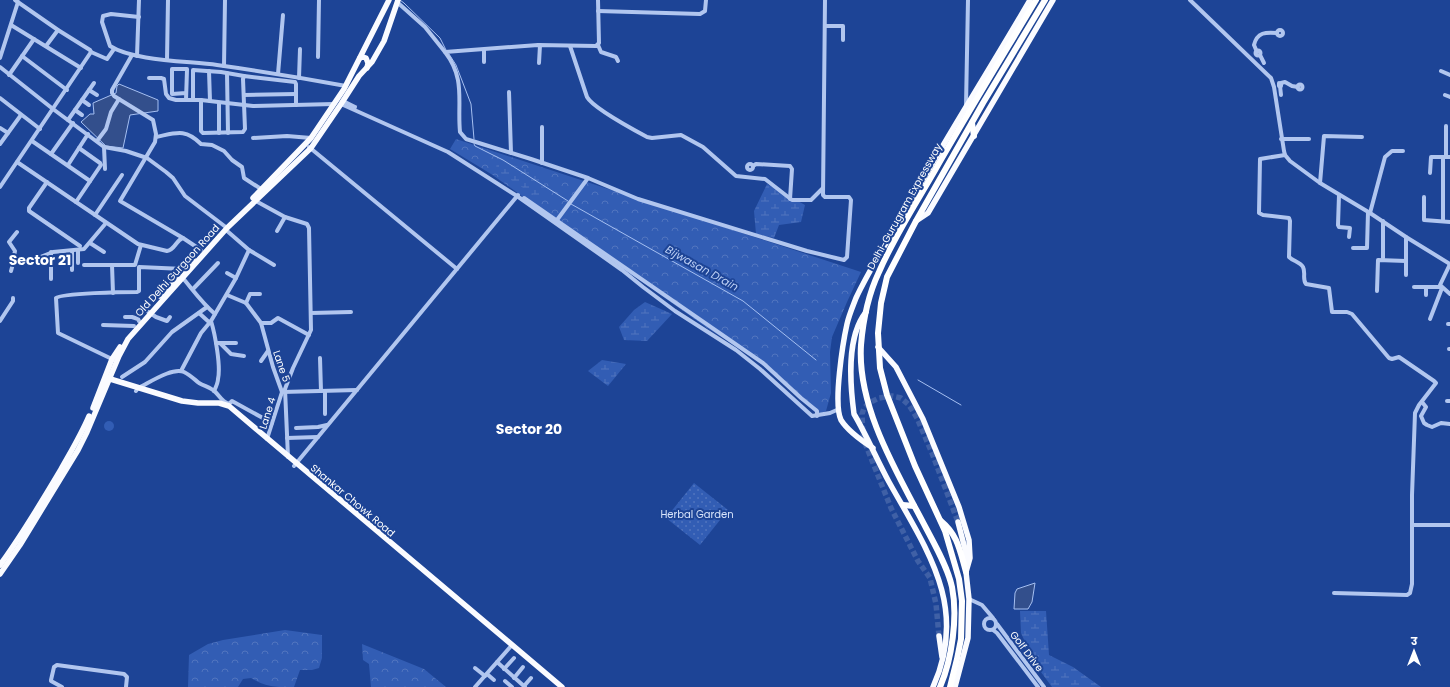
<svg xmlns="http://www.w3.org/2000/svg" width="1450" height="687" font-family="Poppins,'Noto Sans Devanagari',sans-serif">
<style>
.forest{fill:url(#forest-crowns)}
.wetland{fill:url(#wetland-marsh)}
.park{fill:url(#park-dots)}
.garden{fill:#325db4}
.water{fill:#334f8c;stroke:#a5bff1}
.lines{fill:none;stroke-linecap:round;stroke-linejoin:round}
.stream{stroke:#a5bff1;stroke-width:1}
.major-tunnel{stroke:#3f60a6;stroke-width:5.5;stroke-dasharray:5.5 3;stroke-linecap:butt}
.minor{stroke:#b1c6ef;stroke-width:4}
.major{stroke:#fafbff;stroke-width:5.5}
.highway{stroke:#fff;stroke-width:6}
.labels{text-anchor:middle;stroke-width:4;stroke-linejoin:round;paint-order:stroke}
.street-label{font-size:10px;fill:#fff;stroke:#1d4496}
.park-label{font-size:10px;fill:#d8e4fb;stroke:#1d4496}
.water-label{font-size:11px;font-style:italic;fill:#bed1f6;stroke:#1d4496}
.district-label{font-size:14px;font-weight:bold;fill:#fff;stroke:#1d4496}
</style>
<defs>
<pattern id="forest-crowns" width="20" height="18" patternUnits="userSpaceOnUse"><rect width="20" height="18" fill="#325db4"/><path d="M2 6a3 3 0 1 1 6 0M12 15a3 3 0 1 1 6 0" fill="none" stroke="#5175bf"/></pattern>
<pattern id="wetland-marsh" width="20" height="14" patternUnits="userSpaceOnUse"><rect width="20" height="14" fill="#325db4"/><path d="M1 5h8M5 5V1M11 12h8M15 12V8" fill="none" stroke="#5175bf"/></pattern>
<pattern id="park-dots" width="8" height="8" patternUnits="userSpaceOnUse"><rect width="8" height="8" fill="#325db4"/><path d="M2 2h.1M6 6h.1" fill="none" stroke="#5175bf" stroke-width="1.8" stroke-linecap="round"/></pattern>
</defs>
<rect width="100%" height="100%" fill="#1d4496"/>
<!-- forest -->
<g class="forest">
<path d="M456 139 861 272 847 302 832 337 830 352 831 393 826 411 818 415 755 358 707 328 491 174 450 149Z"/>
<path d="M285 630 322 635V658L319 668 312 670H300L294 687C274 687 267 687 251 678L243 679 238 687H188L189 655 208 644 223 640Z"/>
<path d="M362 644 424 669 446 687H371L369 664 363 660Z"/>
</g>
<!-- wetland -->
<g class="wetland">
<path d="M497 160 549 177 540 199 496 170Z"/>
<path d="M767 184 805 205 801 222 779 225 774 238 756 234 754 211Z"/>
<path d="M645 302 672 314 647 341 624 340 619 327 634 310Z"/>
<path d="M602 360 626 364 608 386 588 371Z"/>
<path d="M1020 611H1046L1049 655 1073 667 1101 687H1052L1035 664 1021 633Z"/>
</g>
<!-- park -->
<path class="park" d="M694 483 728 510 700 545 666 518Z"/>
<!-- garden -->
<circle class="garden" cx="109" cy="426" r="5"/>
<!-- water -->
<g class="water">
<path d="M119 84 158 100V111L130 115 123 148 106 146 81 122 90 114H94L93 103 116 93 117 86Z"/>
<path d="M1035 583 1032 602 1028 609H1014L1015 593 1017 589Z"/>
</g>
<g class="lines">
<!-- stream -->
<g class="stream">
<path d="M400 0 404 3 440 38 446 50"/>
<path d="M449 54 456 65 471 104 474 139"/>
<path d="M474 144 475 146 503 160 568 201"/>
<path d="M571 204 743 301 816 360"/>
<path d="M918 380 961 405"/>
</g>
<!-- major-tunnel -->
<path class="major-tunnel" d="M939 636 936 604 930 578 918 561 891 508 863 438 862 414 864 408 869 403 879 398 892 396 901 398 909 405 917 418 932 453 958 522"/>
<!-- minor -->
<g class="minor">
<path d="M1190 0 1271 78 1274 87 1284 151 1285 155 1290 161 1320 183 1370 213 1406 237 1450 264"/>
<path d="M397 2 425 27 445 52 538 45 596 46 599 43 598 0"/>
<path d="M598 11 700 14 705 11 706 0"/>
<path d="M139 17 111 14 103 16 102 22 110 46C133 61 189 61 217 65 260 71 303 78 346 86"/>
<path d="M11 25 81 68"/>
<path d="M825 26H843V40"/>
<circle cx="1280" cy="33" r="3"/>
<path d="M598 45 601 52 616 57 618 61"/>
<path d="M46 46 58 30"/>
<path d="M570 46 587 97C593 108 634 130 647 137L652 138 681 135 703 147 736 176 765 179 792 200H811L823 188"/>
<path d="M484 50V62"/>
<circle cx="1258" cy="53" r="2.5"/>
<path d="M91 52 107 59 114 49"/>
<path d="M445 52C466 79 457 102 460 132L466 139 531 159 588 178 638 199 807 251 844 260 847 257 851 200 849 197H825L823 195 825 0"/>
<path d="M1257 52 1254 45C1257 32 1266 32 1277 33"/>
<path d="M132 55 112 90V93L114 96 153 120 156 134 155 142 120 201 183 238"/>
<path d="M1260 55 1264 63"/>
<path d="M22 56 67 90"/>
<path d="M137 56 139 0"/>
<path d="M318 57 319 0"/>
<path d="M0 58 18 2"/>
<path d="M167 60 168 0"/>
<path d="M539 63 540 45"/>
<path d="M224 66 225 0"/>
<path d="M0 67 53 109 104 147 126 151 147 158 166 172 173 178 185 196 227 228"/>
<path d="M209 71 210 101"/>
<path d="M1441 71 1450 75"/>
<path d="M227 73 228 133"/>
<path d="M278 74 283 15"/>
<path d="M9 75 34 39"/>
<path d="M149 78H161L164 79 166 94 169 98 176 100H201L253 106 334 104"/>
<path d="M299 78 300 49"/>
<path d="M1279 83 1281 84V86H1279Z"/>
<path d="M1281 83 1285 82 1292 86 1298 87"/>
<circle cx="1300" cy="87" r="2.5"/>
<path d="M1280 86 1281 95"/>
<path d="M89 90 97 95"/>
<path d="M509 92 511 153"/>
<path d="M244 95 296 94"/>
<path d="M1445 95 1450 97"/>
<path d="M0 98 40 129"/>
<path d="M82 100 89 105"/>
<path d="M186 100 187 70V69H172V94L186 93"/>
<path d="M193 100V70L221 72 244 76"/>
<path d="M201 100V131L203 133 243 132 245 129 243 79 244 76 295 82 296 84V105"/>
<path d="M343 101 355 107"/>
<path d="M219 103V133"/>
<path d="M341 104 448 152 517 196 622 270 643 287 675 311 736 350 760 369 812 416 830 413 839 409"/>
<path d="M966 106 968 0"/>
<path d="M75 110 82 115"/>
<path d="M68 120 94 83"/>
<path d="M542 127V163"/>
<path d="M0 128 8 133"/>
<path d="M156 137C176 133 185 128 201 144L212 145 224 151 232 160 242 167 244 178 261 189"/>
<path d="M253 138 287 136 311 138"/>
<path d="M1281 139H1309"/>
<path d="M32 141 90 181"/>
<path d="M97 141 106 129 111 112 119 99"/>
<path d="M0 144 21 115"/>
<path d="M104 147 105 169"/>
<path d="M309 147 457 269"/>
<path d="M51 154 73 123"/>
<path d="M1285 155 1260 159 1259 213 1263 215 1289 218 1290 221 1289 257C1293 261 1300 262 1303 267 1306 273 1302 279 1306 284L1329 288 1332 312H1347L1352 314 1389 358 1392 359 1399 357 1434 381 1436 383 1419 405 1415 413 1412 495V584L1410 593 1407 595 1334 593"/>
<path d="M1446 157V126"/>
<path d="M17 162 138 244 167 251C175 250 176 240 183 238L201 250"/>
<circle cx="750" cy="167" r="3"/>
<path d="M68 165 88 134"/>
<path d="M753 166 756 164 790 166 792 169 790 199"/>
<path d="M1430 173 1431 157H1450"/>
<path d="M47 182 29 208V211L80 246"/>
<path d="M1320 183 1324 136 1362 137"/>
<path d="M0 187 91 52 90 50 58 30 15 0"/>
<path d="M1339 195 1338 225 1339 227 1350 228 1349 237"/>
<path d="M1424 197V220L1450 222"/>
<path d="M524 198 763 363 801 398 817 411V416"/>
<path d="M254 200 285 217 307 224 309 228 311 330 293 368 285 389 288 457"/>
<path d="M76 202 101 165 100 163 79 148"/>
<path d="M1370 213 1385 157 1392 151H1403"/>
<path d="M95 215 122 175"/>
<path d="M557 220 588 178"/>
<path d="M1443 221V157"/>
<path d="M226 230 249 250 274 265"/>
<path d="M277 231 285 217"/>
<path d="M1406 237V275"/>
<path d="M90 243 104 252"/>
<path d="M1353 248H1367L1368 212"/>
<path d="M78 250V263"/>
<path d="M72 251V270"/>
<path d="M1383 258V221"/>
<path d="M13 260 15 251 9 242 17 232"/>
<path d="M1450 264 1440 285 1450 294"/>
<path d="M84 265H135L141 245"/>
<path d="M112 265 113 293"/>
<path d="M11 271 14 260 38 258 53 252 84 249 106 223"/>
<path d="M227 273 236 278"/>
<path d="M182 277C193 290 202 303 215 314"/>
<path d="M51 279V252"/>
<path d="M1414 287H1440"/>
<path d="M193 289 218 263"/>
<path d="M1377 291 1378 260 1406 261"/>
<path d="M227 295 246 303 261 323 273 367 282 392 267 439"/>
<path d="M1426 295V287"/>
<path d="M246 303 250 294H260"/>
<path d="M147 311 156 317 167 321 170 317"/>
<path d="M199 313 210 323"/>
<path d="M311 313 351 312"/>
<path d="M125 317H132L138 319 139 321"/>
<path d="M1430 319 1442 288"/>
<path d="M0 321 13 301V298"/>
<path d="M261 323H271L278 318 309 335"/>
<path d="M1448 324H1450"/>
<path d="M103 325 134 326"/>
<path d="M216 343H220L231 354 244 356"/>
<path d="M220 343H236"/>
<path d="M1449 349H1450"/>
<path d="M320 358 321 391"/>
<path d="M114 360 58 333 56 298C62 293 125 292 137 292L139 291V267L184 269"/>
<path d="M261 361 268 351"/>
<path d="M181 371 201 333 211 321"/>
<path d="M122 377 145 362 172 332 207 307"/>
<path d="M136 391 138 388C149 383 172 367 184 372 190 375 194 379 199 383 204 386 209 387 213 390 220 395 220 401 229 404L232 401 272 423"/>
<path d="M214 391C216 387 218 383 218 379 221 366 215 334 211 321L236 278 249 250"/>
<path d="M325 391V414"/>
<path d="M282 392 357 390"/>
<path d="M1447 401H1450"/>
<path d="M1422 402 1426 407 1421 416 1424 423 1427 425 1432 427 1441 423 1450 424"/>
<path d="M296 428 318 427 327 425"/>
<path d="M287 438 318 437"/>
<path d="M294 466 518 195"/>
<path d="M1412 525H1450"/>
<path d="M969 599 982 605 993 618"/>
<circle cx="990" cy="624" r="6"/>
<path d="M997 624 1044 687"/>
<path d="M993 630 997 633 1038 687"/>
<path d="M497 662 525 687"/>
<path d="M475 668 485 676"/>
<path d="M504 669 514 658"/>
<path d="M487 674 494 680"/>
<path d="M514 678 523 667"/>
<path d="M505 681 512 687"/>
<path d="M524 686 531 678"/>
<path d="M62 687 51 681V680L54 667 57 665 124 674 127 677 126 687"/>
<path d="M475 687 512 645"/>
</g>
<!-- major -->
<g class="major">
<path d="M360 58 363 57 366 58 368 63 367 68"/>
<path d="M253 198 311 138 344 89 389 0"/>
<path d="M916 221 928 213 1053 0"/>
<path d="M160 296 193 259"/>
<path d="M866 312C846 337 850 384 854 414 867 436 877 460 889 482 927 550 969 607 933 687"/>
<path d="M878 347 896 367 923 419 959 507 969 540 970 558 966 572 969 599 968 638 955 687"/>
<path d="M107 378 182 401 198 403H219L229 406 562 687"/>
<path d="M93 408 112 359 120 347"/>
<path d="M873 448C862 441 848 431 841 420 833 404 843 342 847 324 849 315 853 306 856 298 871 266 891 236 908 206 947 136 990 69 1030 0"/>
<path d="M958 522 965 549 966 563"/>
<path d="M0 565C22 535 41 503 60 471 70 453 81 435 89 416"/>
<path d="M0 574 20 545 78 450 87 432 119 356 128 339 227 228 311 148 341 104 359 76 372 62 384 41 398 0"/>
<path d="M939 636 942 657"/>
</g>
<!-- highway -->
<g class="highway">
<path d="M972 123 974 136"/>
<path d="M903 505 914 506"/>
<path d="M941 521C958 535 960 551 966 572"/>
<path d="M940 687C952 659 958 617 952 587 948 568 935 545 926 528 898 474 857 408 861 345 863 321 869 293 879 272 894 237 915 205 934 172 967 114 1002 57 1036 0"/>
<path d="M950 687 957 659 961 639 962 601 959 579 945 531 915 466 887 395 880 368 878 333 881 303 887 277 916 221 983 103 1045 0"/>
</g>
</g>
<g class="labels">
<!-- street labels -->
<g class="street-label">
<text transform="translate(904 206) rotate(-61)" y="4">Delhi-Gurugram Expressway</text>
<text transform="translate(177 270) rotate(-48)" y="4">Old Delhi Gurgaon Road</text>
<text transform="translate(282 366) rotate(71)" y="4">Lane 5</text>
<text transform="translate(267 413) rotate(-73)" y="4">Lane 4</text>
<text transform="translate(353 500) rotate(40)" y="4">Shankar Chowk Road</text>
<text transform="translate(1027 651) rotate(53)" y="4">Golf Drive</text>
</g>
<!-- park labels -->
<g class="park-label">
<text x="697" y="518">Herbal Garden</text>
</g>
<!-- water labels -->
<g class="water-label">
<text transform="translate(702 268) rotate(29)" y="4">Bijwasan Drain</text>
</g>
<!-- district labels -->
<g class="district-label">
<text x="40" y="265">Sector 21</text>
<text x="529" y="434">Sector 20</text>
</g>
</g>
<!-- north arrow -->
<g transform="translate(1414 651)" stroke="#1d4496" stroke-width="3" paint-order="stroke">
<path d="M0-3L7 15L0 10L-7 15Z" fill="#ffffff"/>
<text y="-6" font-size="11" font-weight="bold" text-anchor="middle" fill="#ffffff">उ</text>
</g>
</svg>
